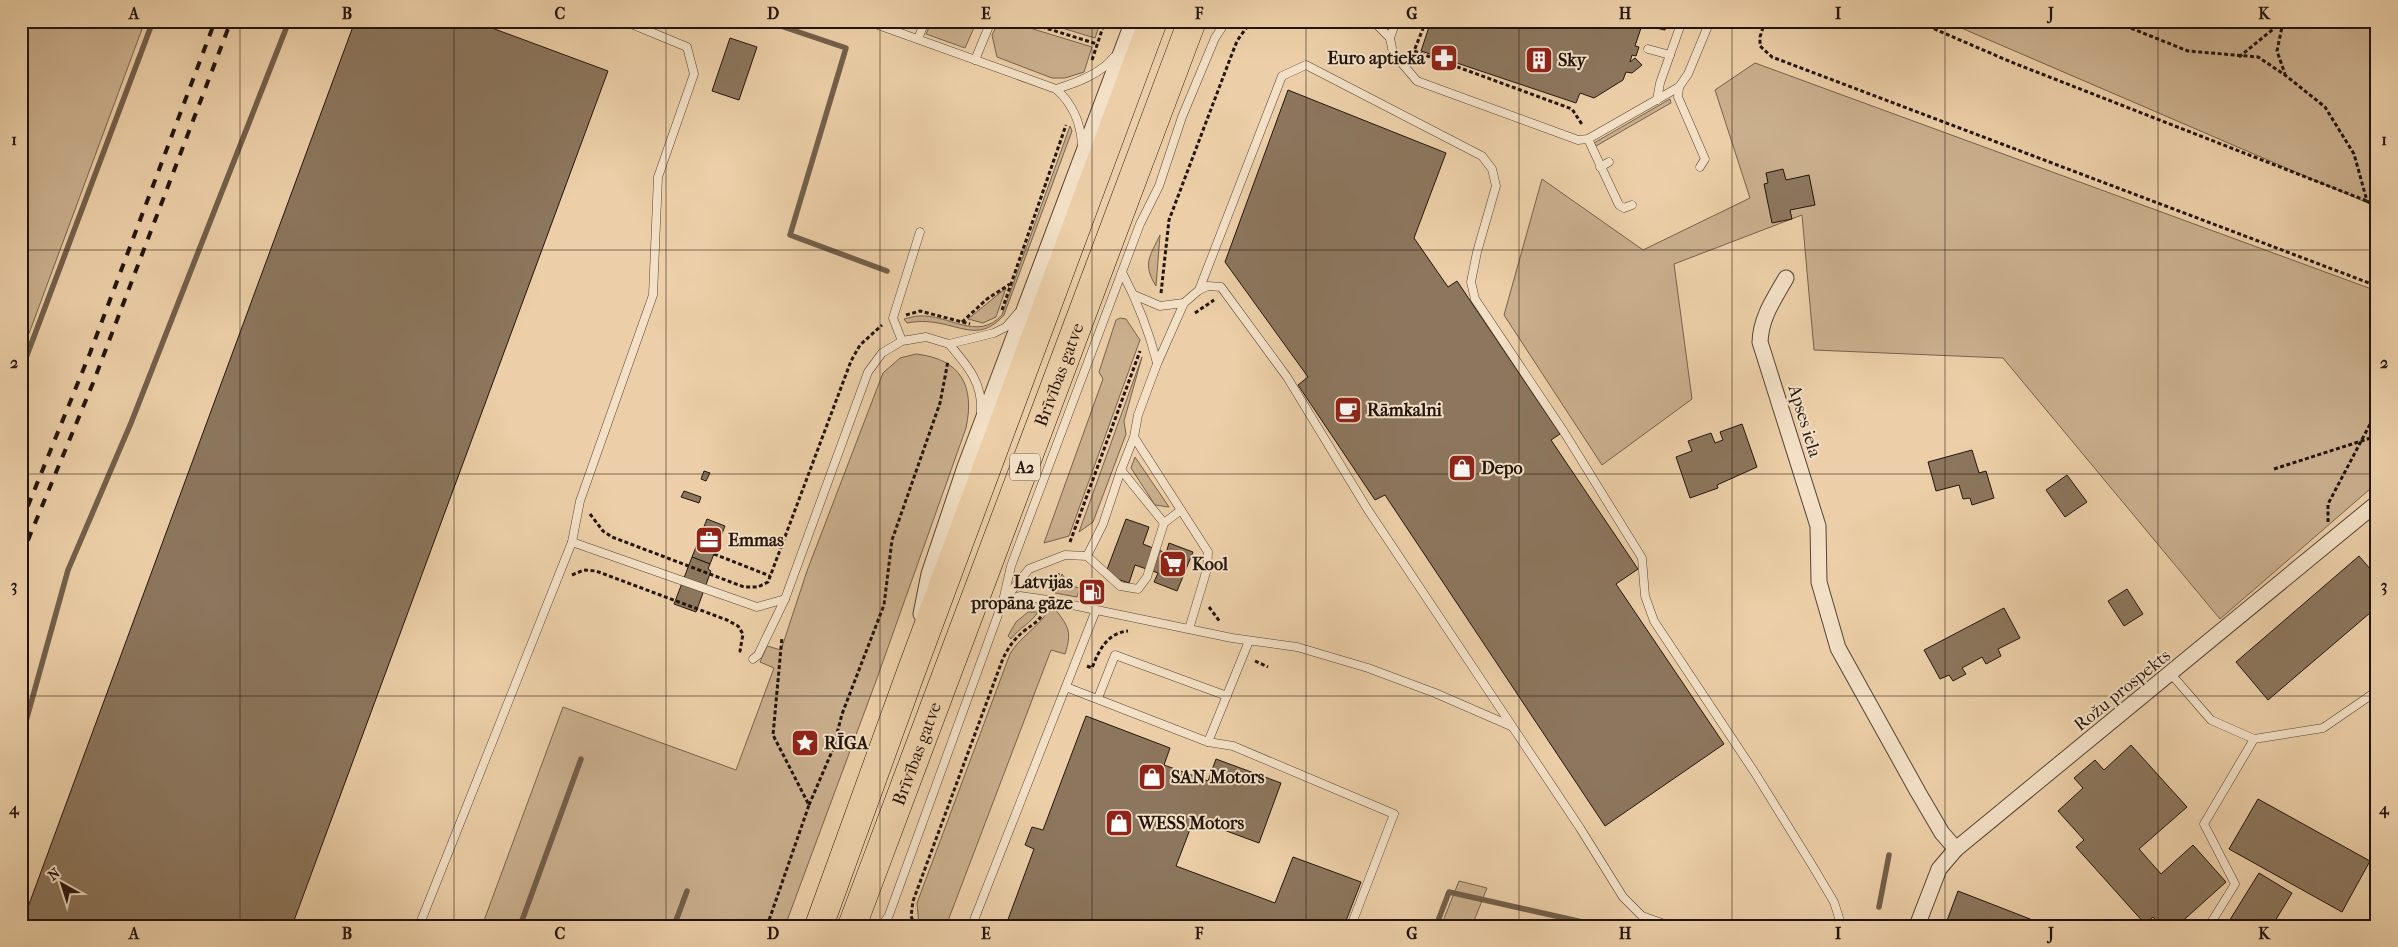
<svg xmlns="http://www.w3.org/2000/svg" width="2398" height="947" font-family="'IM FELL French Canon',serif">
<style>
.green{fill:#caaf8d;stroke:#76624c}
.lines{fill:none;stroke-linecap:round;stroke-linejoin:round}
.stream{stroke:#735f4a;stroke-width:5.5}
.building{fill:#8c765d;stroke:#23150c}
.lane-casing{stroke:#543;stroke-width:9}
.street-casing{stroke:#543;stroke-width:17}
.highway-casing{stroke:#23150c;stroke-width:29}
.path{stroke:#23150c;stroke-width:3;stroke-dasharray:4 2.5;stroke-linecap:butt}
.lane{stroke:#f3e0c6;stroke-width:8}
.street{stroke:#f3e0c6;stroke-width:15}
.highway{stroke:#eccfa8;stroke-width:28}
.rail{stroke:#23150c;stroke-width:4;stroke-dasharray:9 9;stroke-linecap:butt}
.grid{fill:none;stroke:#23150c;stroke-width:1;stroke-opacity:0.55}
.labels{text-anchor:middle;stroke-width:4;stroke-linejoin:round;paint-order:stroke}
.shield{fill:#f3e0c6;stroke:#615244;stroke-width:1}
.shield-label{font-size:16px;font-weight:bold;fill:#23150c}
.poi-label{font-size:18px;font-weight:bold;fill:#23150c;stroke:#f3e0c6;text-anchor:start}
.street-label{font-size:18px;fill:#23150c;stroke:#f3e0c6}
.neatline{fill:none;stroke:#23150c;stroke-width:2}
.grid-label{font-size:16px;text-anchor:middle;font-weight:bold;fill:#23150c}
</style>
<rect width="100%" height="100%" fill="#eccfa8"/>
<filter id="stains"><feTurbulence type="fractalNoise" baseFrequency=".004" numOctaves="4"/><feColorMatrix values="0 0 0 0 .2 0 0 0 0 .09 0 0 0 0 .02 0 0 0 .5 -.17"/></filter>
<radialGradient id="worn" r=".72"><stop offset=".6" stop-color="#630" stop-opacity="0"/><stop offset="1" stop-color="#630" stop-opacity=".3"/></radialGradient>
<!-- green -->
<g class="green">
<path d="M21 21H145L21 355Z"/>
<path d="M932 21H977L965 48 926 34Z"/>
<path d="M999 21H1007L1092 47 1084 72 1065 78H1052L997 57 992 35Z"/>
<path d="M1039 21H1101L1095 38Z"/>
<path d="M1945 21H2377V207Z"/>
<path d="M1755 63 2377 291V483L2220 619 2003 358 1814 350 1802 215 1674 264 1692 399 1602 465 1504 315 1542 179 1643 250 1750 198 1715 90Z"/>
<path d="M1670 99 1671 103 1669 104 1596 146 1594 143Z"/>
<path d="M1070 126 1072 131 1004 315C982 340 965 328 938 323 927 321 918 321 907 323L904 319C909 318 914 316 919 316 949 314 977 342 1002 315Z"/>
<path d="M1160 235 1156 286C1142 264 1150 256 1160 235Z"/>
<path d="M1006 288 996 317 983 323 968 319Z"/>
<path d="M1120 318 1126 319 1140 340 1069 536 1044 543 1103 379 1099 372 1116 320Z"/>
<path d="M916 354C961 359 975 386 966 428L876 681 785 926H482L563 707 736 770 774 668 760 662 767 646 781 650 807 571 883 373 900 358Z"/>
<path d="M1142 357 1124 421 1126 434 1093 522 1079 532Z"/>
<path d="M1135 457 1169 507 1155 505 1131 468Z"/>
<path d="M1062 574 1070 586 1080 588 1077 597 1055 593Z"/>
<path d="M1049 609H1055C1069 627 1072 632 1065 654L1051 650 946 926H919L917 903 1010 654C1020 636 1039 628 1049 609Z"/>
<path d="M1028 612H1038C1031 623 1019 628 1011 639L1008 636 1016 622Z"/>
<path d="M1459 881 1487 888 1472 926H1441Z"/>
</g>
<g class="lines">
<!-- stream -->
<g class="stream">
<path d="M766 21 846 48 790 235 887 271"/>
<path d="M21 371 153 21"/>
<path d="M21 739 68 570 131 423 289 21"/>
<path d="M1879 907 1889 855"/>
<path d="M520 926 581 759"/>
<path d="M674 926 687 891"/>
<path d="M1436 926 1449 892 1600 926"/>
</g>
</g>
<!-- building -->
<g class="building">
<path d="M355 21H473L608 71 292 926H21Z"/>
<path d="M1431 21H1668L1665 30 1642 25 1635 46 1639 47 1636 56 1632 55 1630 62 1635 58 1642 65 1632 73 1626 72 1623 80 1594 98 1580 93 1576 103 1421 51Z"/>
<path d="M1659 21H1667L1665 28 1658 25Z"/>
<path d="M730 38 757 47 739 100 712 91Z"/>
<path d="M1288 90 1446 153 1414 238 1448 287 1457 281 1560 434 1551 440 1638 569 1616 584 1724 744 1605 826 1385 495 1375 500 1298 385 1308 377 1225 262Z"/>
<path d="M1783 169 1786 180 1809 175 1815 205 1790 210 1792 219 1772 223 1764 184 1768 183 1766 173Z"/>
<path d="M1742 424 1757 467 1717 485 1718 488 1690 498 1676 457 1692 451 1688 441 1711 433 1715 443 1723 440 1720 432Z"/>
<path d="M1972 450 1979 473 1986 471 1994 498 1972 505 1970 498 1963 499 1959 485 1936 491 1928 462Z"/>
<path d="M704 471 710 473 706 481 701 479Z"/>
<path d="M2067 475 2087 502 2065 517 2046 490Z"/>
<path d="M684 491 701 497 699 503 681 497Z"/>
<path d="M707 519 725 526 710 564 692 557Z"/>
<path d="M1126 519 1149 527 1143 544 1166 553 1169 543 1193 552 1177 591 1154 582 1158 573 1135 565 1129 583 1105 575Z"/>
<path d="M2359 556 2377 577V607L2268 700 2236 662Z"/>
<path d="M692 557 710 564 708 569 711 571 696 612 674 604Z"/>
<path d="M2127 589 2143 614 2124 626 2108 601Z"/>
<path d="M2004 608 2020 638 1998 649 2001 656 1986 664 1982 657 1962 668 1966 674 1953 681 1949 675 1940 679 1924 650Z"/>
<path d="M1086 716 1170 748 1164 765 1208 781 1216 759 1281 783 1259 843 1194 819 1176 866 1275 903 1293 857 1361 882 1344 926 1006 925 1034 849 1025 845 1032 827 1043 830Z"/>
<path d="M2131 745 2187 807 2139 849 2161 874 2193 845 2226 882 2177 926 2169 921 2161 926 2153 917 2145 924 2076 847 2084 840 2058 811 2083 788 2074 778 2095 760 2104 770Z"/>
<path d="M2258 799 2370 861 2342 912 2229 849Z"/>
<path d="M2259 873 2292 893 2272 926H2226Z"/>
<path d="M1958 891 2048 926H1984L1970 920 1968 926H1945Z"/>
</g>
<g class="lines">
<!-- lane casing -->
<g class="lane-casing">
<g id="lane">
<path d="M867 21 1056 89C1073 104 1081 123 1082 146"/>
<path d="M1373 21 1390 38 1393 53 1417 81 1578 140 1588 139 1679 87 1688 74 1710 21"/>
<path d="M1390 38 1396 21"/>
<path d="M918 39 925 21"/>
<path d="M1648 49 1670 55"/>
<path d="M975 60 991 21"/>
<path d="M1679 87 1678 97 1705 159 1700 167"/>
<path d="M1056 89C1076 83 1101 74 1114 57"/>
<path d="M1657 100 1660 83 1682 21"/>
<path d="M1588 139 1619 205 1624 208 1632 205"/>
<path d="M1600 167 1609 162"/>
<path d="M1122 272C1137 301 1149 331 1157 363"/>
<path d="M1199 290 1282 76 1306 65 1482 156 1492 169 1496 186 1477 252 1471 282 1475 299 1564 432 1642 558 1645 596 1654 621 1755 773 1812 865 1834 902 1840 921V926"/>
<path d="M1134 295 1160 306 1184 303"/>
<path d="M902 341 893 318 920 232"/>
<path d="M949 344C967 365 983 383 981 412"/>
<path d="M1134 437 1208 552 1207 569 1189 629"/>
<path d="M1164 523 1121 470 1134 437 1138 415 1157 364 1184 303 1199 290 1208 286 1221 287 1287 377 1368 510 1580 828 1623 897 1642 916 1670 926"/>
<path d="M572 542 757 607 785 599 868 372 882 353 902 341 926 337 949 344 994 333 1006 327 1018 313"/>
<path d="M1087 556 1103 524 1121 470"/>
<path d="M1005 599 1029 569 1065 555 1087 556 1120 586 1138 589 1147 577 1164 523 1181 510"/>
<path d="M1003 601 1020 596 1048 600 1232 638 1297 647 1368 668 1435 693 1511 726"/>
<path d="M1249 641 1208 742 1233 746 1394 814 1351 926"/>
<path d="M753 659 758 655 785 599"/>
<path d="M2171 674 2211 720 2254 739 2323 728 2374 693 2377 687"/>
<path d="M1066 687 1208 742"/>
<path d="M1098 698 1115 655 1227 696"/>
<path d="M419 926 572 542 580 501 653 295 658 177 694 74 687 47 624 21"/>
<path d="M882 926 889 915 1003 601 1011 566 1140 224 1159 186 1182 117 1215 38 1226 21"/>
<path d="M976 926 974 920 1096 610"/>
<path d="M2209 926 2235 884 2204 824 2254 739"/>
</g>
</g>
<!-- street casing -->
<g class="street-casing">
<g id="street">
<path d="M1786 278C1774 299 1761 317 1760 342L1818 526 1819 582 1838 648 1918 792 1942 833 1956 849"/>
<path d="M921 614 929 574 965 467 1133 21"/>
<path d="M1917 926 1939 869 1956 849 2377 503"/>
</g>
</g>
<!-- highway casing -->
<g class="highway-casing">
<g id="highway">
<path d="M819 926 911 672 1153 21"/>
<path id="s1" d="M852 926 1192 21"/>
</g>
</g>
<!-- path -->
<g class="path">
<path d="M1023 21 1097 44"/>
<path d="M1426 21 1414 51 1572 109 1583 126"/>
<path d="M1765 21 1760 37V46L1772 57 2377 286"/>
<path d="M1916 21 2011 62 2367 201"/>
<path d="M2113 21 2188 51 2258 57 2285 75 2325 107 2354 154 2367 201 2377 208"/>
<path d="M2283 22 2277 51 2285 74"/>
<path d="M2239 57 2283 21"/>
<path d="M1092 60 1105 21"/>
<path d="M1161 293 1169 220 1230 59 1237 41 1251 21"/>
<path d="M1002 310 1066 125"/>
<path d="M1195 313 1214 300"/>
<path d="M906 315 920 311 970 324"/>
<path d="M962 322 987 299 1010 284"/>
<path d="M2274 469 2377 436"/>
<path d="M590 514 603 531 612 537 744 587H758L768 582 851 361 860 345 882 325"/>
<path d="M2328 522V504L2377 411"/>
<path d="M1070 542 1140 351"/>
<path d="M714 554 770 576"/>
<path d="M572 575 584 570 596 571 727 620 738 626 743 634 740 651 743 653"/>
<path d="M1052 589 1059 572"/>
<path d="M1209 607 1220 622"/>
<path d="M1255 661 1268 667"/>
<path d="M1087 666 1092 668C1099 650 1107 633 1128 631"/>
<path d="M809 805 833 749 842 714 884 605 892 540 940 403 948 361"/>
<path d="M767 926 809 805 773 735 782 637"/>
<path d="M915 926 911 916 913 901 1002 661C1007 649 1014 639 1024 631 1033 624 1039 622 1044 611"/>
</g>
<!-- lane -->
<use href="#lane" class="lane"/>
<!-- street -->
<use href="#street" class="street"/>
<!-- highway -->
<use href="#highway" class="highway"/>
<!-- rail -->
<g class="rail">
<path d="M21 523 90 353 215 21"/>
<path d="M21 557 93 383 231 21"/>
</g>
</g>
<!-- grid -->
<path class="grid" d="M240 21V926M454 21V926M666 21V926M880 21V926M1092 21V926M1306 21V926M1519 21V926M1732 21V926M1945 21V926M2158 21V926M21 250H2377M21 474H2377M21 696H2377"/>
<!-- icons -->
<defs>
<g id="pharmacy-square" transform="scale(1.4375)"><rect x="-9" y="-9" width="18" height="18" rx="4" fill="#8f2418" stroke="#f3e0c6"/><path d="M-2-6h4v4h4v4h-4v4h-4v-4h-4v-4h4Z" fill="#fff"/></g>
<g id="building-square" transform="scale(1.4375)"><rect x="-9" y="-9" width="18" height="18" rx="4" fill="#8f2418" stroke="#f3e0c6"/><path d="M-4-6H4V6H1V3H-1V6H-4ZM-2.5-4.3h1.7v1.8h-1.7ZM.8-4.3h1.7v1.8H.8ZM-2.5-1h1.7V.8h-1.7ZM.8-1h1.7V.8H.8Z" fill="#fff"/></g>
<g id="cafe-square" transform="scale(1.4375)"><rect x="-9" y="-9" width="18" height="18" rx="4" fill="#8f2418" stroke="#f3e0c6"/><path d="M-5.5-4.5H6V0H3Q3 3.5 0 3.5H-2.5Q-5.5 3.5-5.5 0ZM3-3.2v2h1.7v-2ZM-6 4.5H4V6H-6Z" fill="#fff"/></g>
<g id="shop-square" transform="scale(1.4375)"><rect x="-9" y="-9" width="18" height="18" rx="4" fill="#8f2418" stroke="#f3e0c6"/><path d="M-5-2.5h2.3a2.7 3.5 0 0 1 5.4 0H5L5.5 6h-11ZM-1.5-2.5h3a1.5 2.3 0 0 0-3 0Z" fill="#fff"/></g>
<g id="office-square" transform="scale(1.4375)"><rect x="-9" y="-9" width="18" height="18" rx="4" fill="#8f2418" stroke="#f3e0c6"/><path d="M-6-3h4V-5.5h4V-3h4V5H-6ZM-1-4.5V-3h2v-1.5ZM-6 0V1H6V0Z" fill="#fff"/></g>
<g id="supermarket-square" transform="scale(1.4375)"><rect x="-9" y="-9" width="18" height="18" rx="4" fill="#8f2418" stroke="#f3e0c6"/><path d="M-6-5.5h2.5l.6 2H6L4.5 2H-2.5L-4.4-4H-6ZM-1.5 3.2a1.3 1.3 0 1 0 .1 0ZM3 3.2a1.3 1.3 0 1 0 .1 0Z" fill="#fff"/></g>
<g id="fuel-square" transform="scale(1.4375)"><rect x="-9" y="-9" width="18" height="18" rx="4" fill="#8f2418" stroke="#f3e0c6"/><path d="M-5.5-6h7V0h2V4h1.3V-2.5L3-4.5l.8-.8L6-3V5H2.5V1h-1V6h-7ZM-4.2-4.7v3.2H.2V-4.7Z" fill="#fff"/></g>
<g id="sight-square" transform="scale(1.4375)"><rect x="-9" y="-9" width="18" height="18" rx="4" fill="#8f2418" stroke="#f3e0c6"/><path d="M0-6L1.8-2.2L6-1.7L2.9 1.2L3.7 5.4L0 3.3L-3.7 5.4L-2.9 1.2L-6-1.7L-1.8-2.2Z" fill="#fff"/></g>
</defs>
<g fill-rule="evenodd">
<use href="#pharmacy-square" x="1444" y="58"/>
<use href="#building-square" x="1539" y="60"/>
<use href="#cafe-square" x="1348" y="410"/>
<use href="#shop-square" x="1462" y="468"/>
<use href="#office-square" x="709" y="540"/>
<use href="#supermarket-square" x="1173" y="564"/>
<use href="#fuel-square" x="1092" y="592"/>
<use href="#sight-square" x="805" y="743"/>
<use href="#shop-square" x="1152" y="777"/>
<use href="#shop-square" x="1119" y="823"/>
</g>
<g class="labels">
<!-- shield labels -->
<rect class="shield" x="1010" y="453.5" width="30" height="27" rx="4"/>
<g class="shield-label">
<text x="1025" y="473">A2</text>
</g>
<!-- poi labels -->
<g class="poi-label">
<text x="1425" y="64" text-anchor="end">Euro aptieka</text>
<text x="1558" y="66">Sky</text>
<text x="1367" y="416">Rāmkalni</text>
<text x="1481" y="474">Depo</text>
<text x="728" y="546">Emmas</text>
<text x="1192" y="570">Kool</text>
<text x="1073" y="588" text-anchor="end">Latvijas<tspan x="1073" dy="21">propāna gāze</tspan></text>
<text x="824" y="749">RĪGA</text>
<text x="1171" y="783">SAN Motors</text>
<text x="1138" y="829">WESS Motors</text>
</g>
<!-- street labels -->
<g class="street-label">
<text dy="6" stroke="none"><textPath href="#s1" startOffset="589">Brīvības gatve</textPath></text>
<text transform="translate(1805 421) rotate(73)" y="6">Apses iela</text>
<text transform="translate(2122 690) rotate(-39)" y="6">Rožu prospekts</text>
<text dy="6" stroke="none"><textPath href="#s1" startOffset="184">Brīvības gatve</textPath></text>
</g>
</g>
<!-- margin -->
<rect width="2398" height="947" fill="none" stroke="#eccfa8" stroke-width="55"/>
<!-- north arrow -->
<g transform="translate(62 884) rotate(321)" stroke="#f3e0c6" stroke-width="4" paint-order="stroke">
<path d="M0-4L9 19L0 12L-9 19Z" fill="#23150c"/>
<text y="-8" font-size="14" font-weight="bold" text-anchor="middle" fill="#23150c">N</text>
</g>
<rect x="28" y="28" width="2342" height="892" class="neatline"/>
<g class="grid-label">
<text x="134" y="19">A</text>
<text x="347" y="19">B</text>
<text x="560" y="19">C</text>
<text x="773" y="19">D</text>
<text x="986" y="19">E</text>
<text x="1199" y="19">F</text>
<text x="1412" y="19">G</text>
<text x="1625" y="19">H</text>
<text x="1838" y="19">I</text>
<text x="2051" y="19">J</text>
<text x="2264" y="19">K</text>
<text x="14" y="145">1</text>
<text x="2384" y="145">1</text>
<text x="14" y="368">2</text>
<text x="2384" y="368">2</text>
<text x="14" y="591">3</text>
<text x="2384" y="591">3</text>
<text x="14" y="814">4</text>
<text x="2384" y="814">4</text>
<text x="134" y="939">A</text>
<text x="347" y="939">B</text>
<text x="560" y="939">C</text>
<text x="773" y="939">D</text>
<text x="986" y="939">E</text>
<text x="1199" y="939">F</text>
<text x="1412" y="939">G</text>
<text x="1625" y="939">H</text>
<text x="1838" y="939">I</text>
<text x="2051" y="939">J</text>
<text x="2264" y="939">K</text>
</g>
<rect width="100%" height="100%" filter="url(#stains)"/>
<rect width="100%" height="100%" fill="url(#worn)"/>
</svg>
